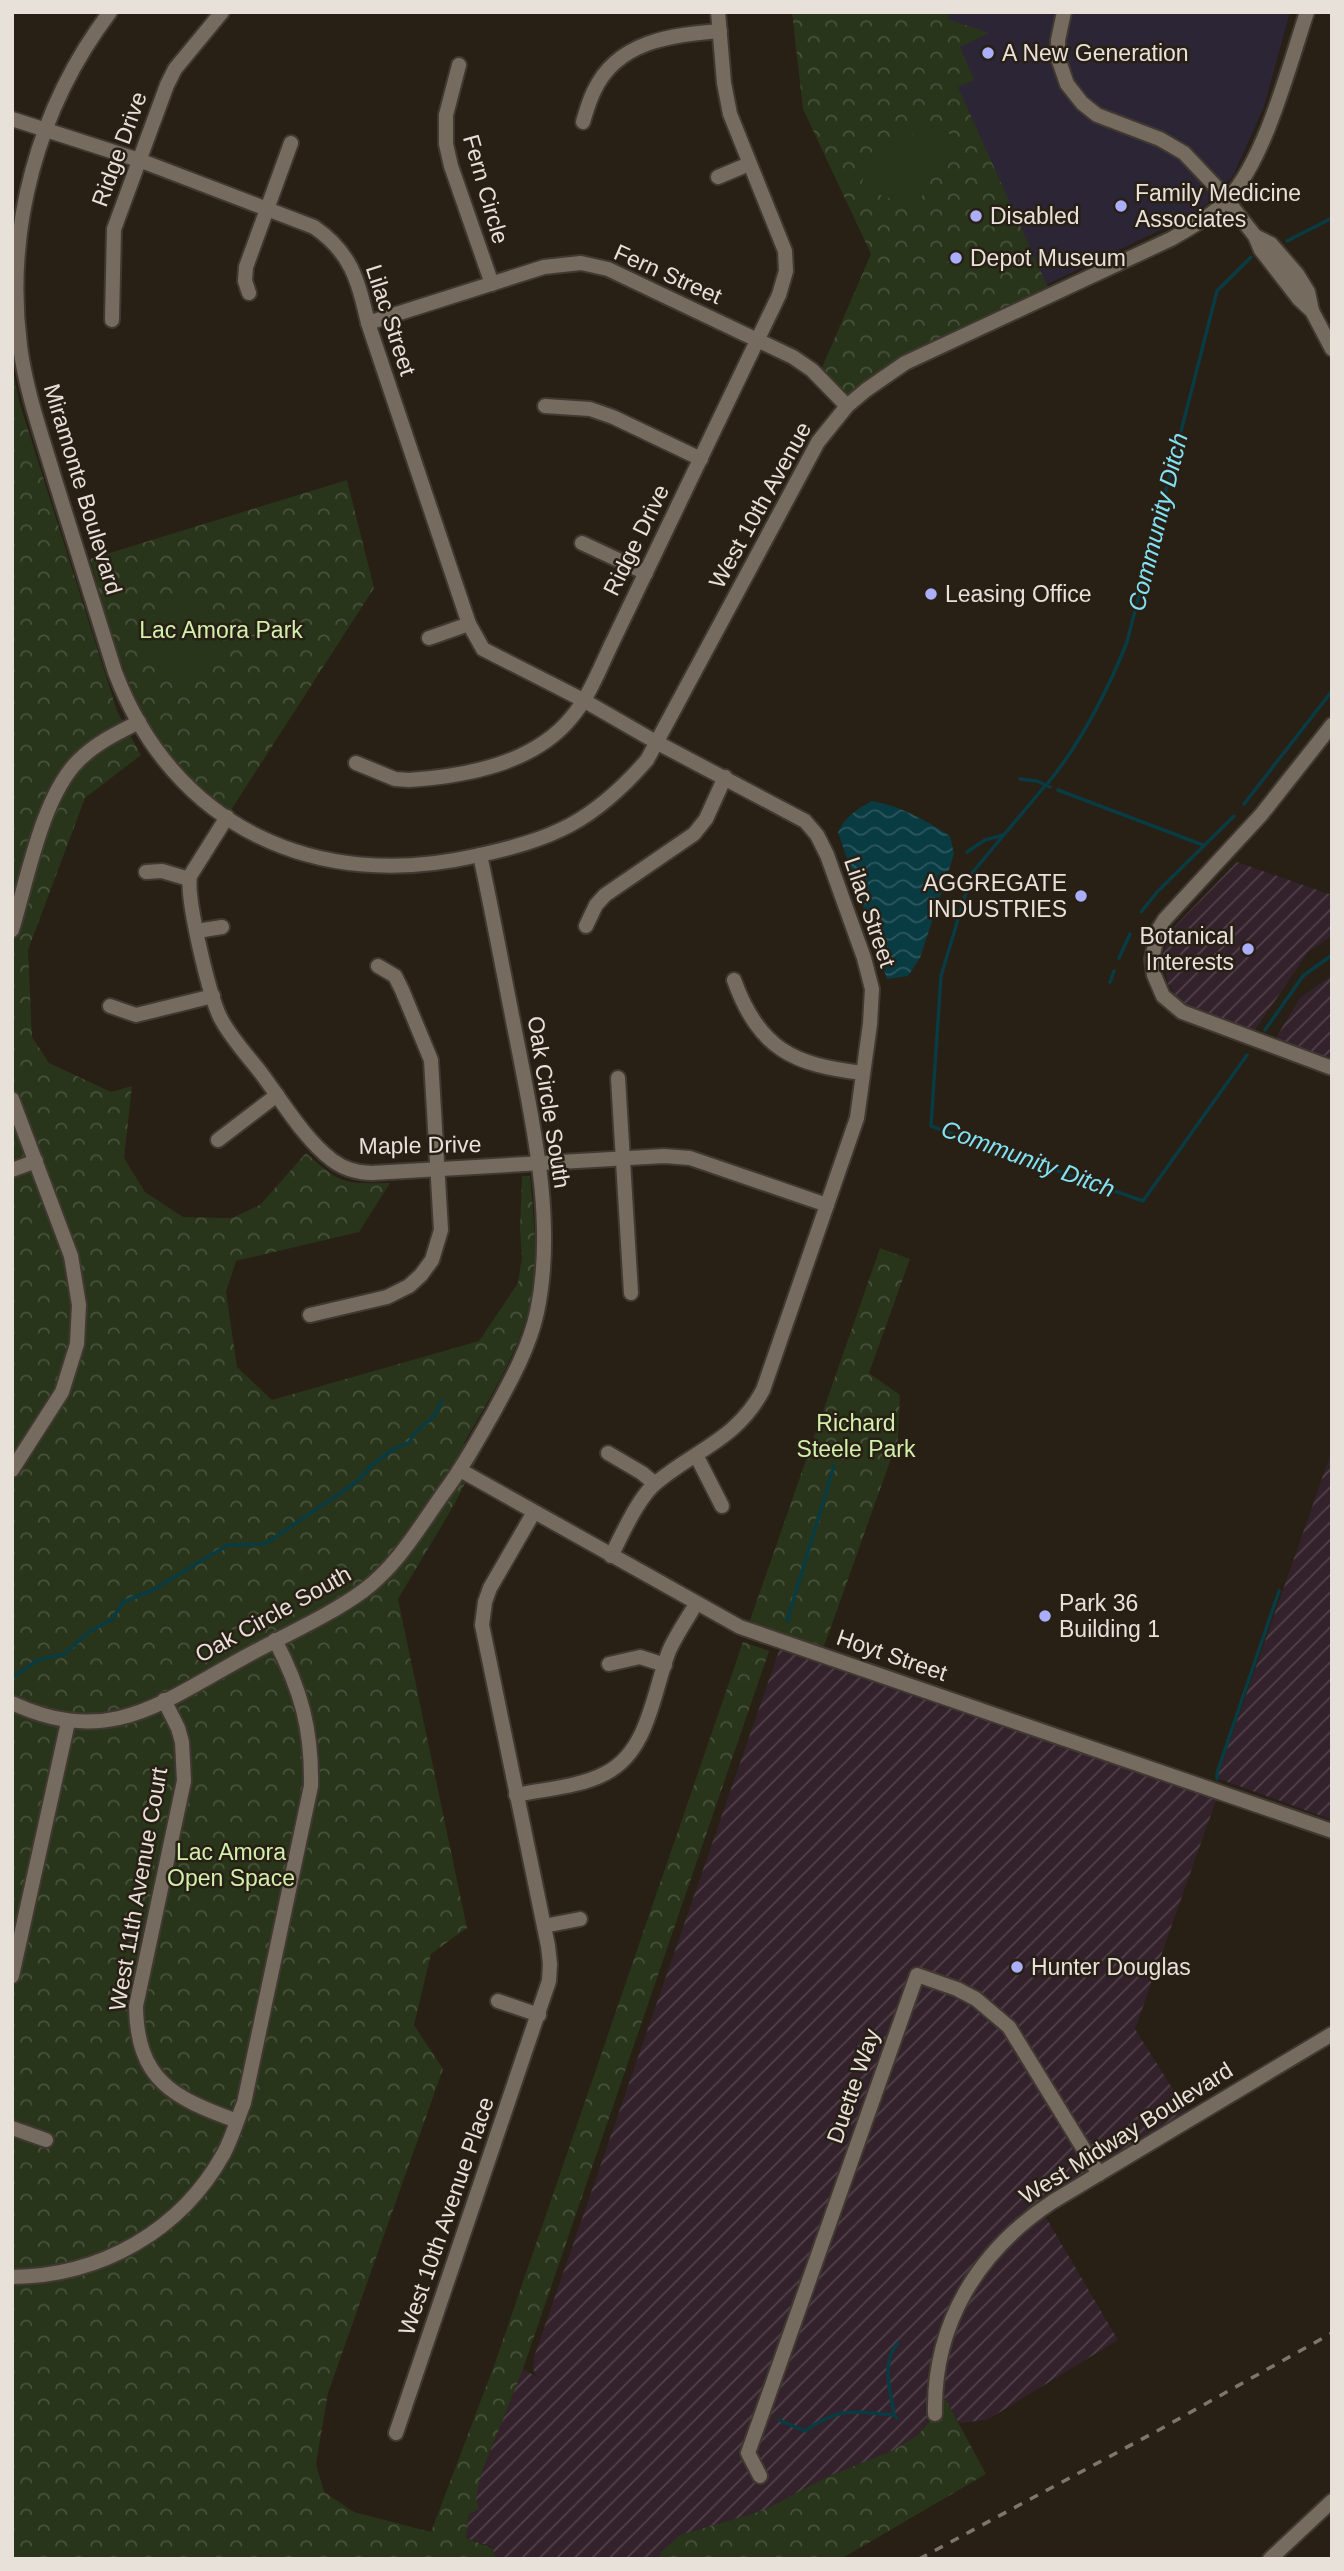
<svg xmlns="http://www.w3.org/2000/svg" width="1344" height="2571" font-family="Arial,sans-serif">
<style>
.commercial{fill:#2b2535}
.industrial{fill:url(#industrial-furrows)}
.park{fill:url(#park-crowns)}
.pitch{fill:#29351a}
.water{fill:url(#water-waves)}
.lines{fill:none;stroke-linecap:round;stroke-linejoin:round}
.stream{stroke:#093b43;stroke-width:3.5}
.minor-casing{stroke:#403932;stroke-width:18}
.minor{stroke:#766b5f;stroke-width:14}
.rail{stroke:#7e766e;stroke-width:3.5;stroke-dasharray:9 9;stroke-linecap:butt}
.poi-dot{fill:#abaffb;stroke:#281f15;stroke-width:2.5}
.labels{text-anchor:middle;stroke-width:5;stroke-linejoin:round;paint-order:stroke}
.poi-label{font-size:23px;fill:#e7e1da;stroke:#281f15;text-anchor:start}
.street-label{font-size:23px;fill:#e7e1da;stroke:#281f15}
.park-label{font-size:23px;fill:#d1f0ac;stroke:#281f15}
.water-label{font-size:24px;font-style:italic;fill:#82e2f4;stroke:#281f15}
</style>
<defs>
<pattern id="industrial-furrows" width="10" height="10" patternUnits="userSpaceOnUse" patternTransform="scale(1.75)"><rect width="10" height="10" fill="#33222c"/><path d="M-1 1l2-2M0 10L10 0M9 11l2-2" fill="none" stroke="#51424a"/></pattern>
<pattern id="park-crowns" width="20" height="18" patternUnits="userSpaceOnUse" patternTransform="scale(1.75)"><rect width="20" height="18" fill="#29351a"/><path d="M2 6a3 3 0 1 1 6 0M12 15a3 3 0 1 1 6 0" fill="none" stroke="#48523b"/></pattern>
<pattern id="water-waves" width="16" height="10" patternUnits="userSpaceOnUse" patternTransform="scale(1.75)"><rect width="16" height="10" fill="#093b43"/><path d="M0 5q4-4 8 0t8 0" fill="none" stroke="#2d575e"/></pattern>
</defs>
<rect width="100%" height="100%" fill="#281f15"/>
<!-- commercial -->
<path class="commercial" d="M950 12H1290L1264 107 1233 176 1207 204 1194 214 1046 285 939 45Z"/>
<!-- industrial -->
<g class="industrial">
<path d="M1237 862 1332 895V936L1308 952 1253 1033 1184 1007 1168 984 1163 953 1174 927Z"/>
<path d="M1332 975V1061L1274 1041 1300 998Z"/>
<path d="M1332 1450V1820L1217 1778Z"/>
<path d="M782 1642 1219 1792 1135 2029 1191 2118 1041 2209 1118 2340 987 2420 959 2423 945 2398 918 2435 894 2450 827 2477 762 2511 680 2535 661 2552 659 2559H496L492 2547 466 2538V2528L481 2474 523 2369 537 2377 533 2369 534 2357Z"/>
</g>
<!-- park -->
<g class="park">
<path d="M792 12H950L948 19 989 33 960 47 974 80 958 87 1051 294 915 357 847 406 818 377 871 254 803 109Z"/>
<path d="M12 364 19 401 117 711 141 755 85 798 28 950 32 1037 49 1063 111 1092 132 1086 124 1158 145 1192 183 1217 232 1218 260 1205 306 1153C341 1184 343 1184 390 1183L359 1232 236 1261 226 1292 237 1367 272 1400 479 1341 518 1283 522 1257 520 1229 522 1176H530C534 1219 540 1269 528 1312 515 1359 488 1401 464 1443L481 1452 454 1505 398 1599 467 1928 431 1954 414 2025 443 2069 328 2393 316 2464 324 2492 354 2512 431 2532 495 2363 743 1642 769 1651 523 2369 481 2474 476 2499 479 2509 469 2514 466 2538 492 2548 496 2559H12Z"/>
<path d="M347 480 374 588 231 810C138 751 119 657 90 559Z"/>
<path d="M880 1248 910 1259 869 1373 900 1395 898 1439 821 1655 747 1629Z"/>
<path d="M934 2390 945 2398 986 2474 841 2559H659L661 2552 680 2535 762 2511 827 2477 894 2450 918 2435 935 2414Z"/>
</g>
<!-- pitch -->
<g class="pitch">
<path d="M917 123 956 136 949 159 910 146Z"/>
<path d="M877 137 936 157 918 208 860 188Z"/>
<path d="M182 598 210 619 217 643 214 656 205 668 176 684 138 641 139 634Z"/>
</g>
<!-- water -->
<path class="water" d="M872 801C901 806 925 820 950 836L954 854 920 958 908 976 887 979 838 832C845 817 857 809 872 801Z"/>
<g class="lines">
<!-- stream -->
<g class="stream">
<path d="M1287 241 1332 218"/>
<path d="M1020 779 1037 781 1050 787"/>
<path d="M1048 783C1082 741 1107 692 1127 642L1217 291 1251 257"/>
<path d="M1044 787 972 873 941 976 931 1126 1143 1201 1247 1055"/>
<path d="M1058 790 1203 845"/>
<path d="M1244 804 1332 691"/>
<path d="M967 852 985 840 1003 835"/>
<path d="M1141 912 1158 891 1234 816"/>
<path d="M1119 958 1130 934"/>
<path d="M1110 982 1114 971"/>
<path d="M1265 1030 1303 976 1332 955"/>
<path d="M787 1621 834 1466"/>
<path d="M13 1677 38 1660 64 1654 89 1632 112 1619 123 1602 151 1591 228 1545 265 1544 358 1481 373 1464 394 1449 410 1442 413 1435 434 1416 442 1401"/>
<path d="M1217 1779V1773L1279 1591"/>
<path d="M894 2415C891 2390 880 2363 898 2343"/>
<path d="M779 2420 805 2431C842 2406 852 2412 894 2415L897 2418"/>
</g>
<!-- minor casing -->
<g class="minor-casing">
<g id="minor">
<path d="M110 12C38 107 5 228 20 346 26 392 42 436 55 480 75 544 95 608 115 672 174 828 317 892 475 856 554 839 593 822 647 760L818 442 847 406 866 390 905 363 1171 239C1190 228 1213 215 1228 199 1266 157 1289 66 1307 12"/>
<path d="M1064 12 1058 40V58L1067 84 1082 103 1097 115 1160 139 1184 153 1219 190 1255 236 1261 250 1299 299 1312 311"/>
<path d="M459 65 446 115V144L451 166 492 284"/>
<path d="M12 119 139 160 314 227C352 253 358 281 368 323L469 624 483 649 583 700 656 742 805 821 817 835 827 855 864 958 872 989 870 1024 857 1118 763 1390C737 1439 697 1449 657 1482 638 1497 622 1535 611 1556"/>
<path d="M583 122C586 112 589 101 594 91 617 41 671 35 720 31"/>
<path d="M718 177 749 164"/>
<path d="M1255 236 1271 244 1297 274 1308 292 1312 311 1332 349"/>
<path d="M249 293 245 281 246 267 291 143"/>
<path d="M112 320 114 229 167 85 175 69 222 12"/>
<path d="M368 323 544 267 581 263 608 269 793 357 812 370 847 406"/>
<path d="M545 406 590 409 613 417 701 459"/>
<path d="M582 543 646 573"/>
<path d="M429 638 469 624"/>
<path d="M1332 725 1261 815 1165 919 1158 930 1152 959 1154 975 1163 996 1182 1012 1332 1068"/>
<path d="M356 763 395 779 409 780C466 776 533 764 571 718 589 697 600 668 612 643L779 295 786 271 785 251 730 114 724 83 718 12"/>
<path d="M227 817 190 876C186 899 209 994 220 1017 230 1037 247 1055 261 1073 282 1101 305 1140 332 1160 344 1169 357 1173 372 1173L664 1156 690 1158 827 1205"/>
<path d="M146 872 162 871 189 879"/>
<path d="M586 926 596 905 605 895 694 834 706 819 725 777"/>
<path d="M12 930C27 881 42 796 79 760 96 743 117 733 139 722"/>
<path d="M197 931 222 927"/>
<path d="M734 980C759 1049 793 1065 863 1073"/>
<path d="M110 1006 136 1015 213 996"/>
<path d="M618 1078 631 1293"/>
<path d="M12 1099 71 1256 79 1305 77 1344 62 1392 12 1470"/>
<path d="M218 1140 277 1095"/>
<path d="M12 1170 36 1161"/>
<path d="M310 1315 387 1297 409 1286 421 1275 432 1260 441 1230 431 1060 402 990 395 976 378 966"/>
<path d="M608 1453 642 1473 654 1483"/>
<path d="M696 1455 722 1506"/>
<path d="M460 1470 740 1627 1332 1831"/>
<path d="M609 1664 640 1657 665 1665"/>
<path d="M164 1700 178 1728 182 1742 184 1781 136 2006C137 2081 174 2098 237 2121"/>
<path d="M12 1703C108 1748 161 1703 243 1658 281 1637 329 1616 363 1591 398 1565 420 1526 445 1491 463 1467 477 1441 492 1415 510 1382 529 1349 537 1312 556 1223 533 1124 516 1036 504 976 493 915 480 855"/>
<path d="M516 1795C545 1789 580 1787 606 1773 649 1751 653 1692 669 1651 676 1635 687 1619 696 1604"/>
<path d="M544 1926 580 1919"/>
<path d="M12 1976 68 1722"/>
<path d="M498 2001 539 2015"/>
<path d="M12 2128 46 2140"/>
<path d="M12 2277C101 2276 181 2231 224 2153 232 2138 237 2120 244 2103L311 1786C312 1729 301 1690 275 1640"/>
<path d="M935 2414C933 2324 978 2251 1052 2202L1332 2034"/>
<path d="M396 2433 549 1981 550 1964 548 1946 482 1625 485 1602 490 1588 534 1512"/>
<path d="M760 2476 748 2453 917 1975 957 1989 976 1999 1009 2027 1099 2174"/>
<path d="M1270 2559 1332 2501"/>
</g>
</g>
<!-- minor -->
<use href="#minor" class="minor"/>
<!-- rail -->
<path class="rail" d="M919 2559 1157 2431 1332 2333"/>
</g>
<!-- markers -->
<g class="poi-dot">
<circle cx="988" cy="53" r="7"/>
<circle cx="1121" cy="206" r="7"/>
<circle cx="976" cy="216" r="7"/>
<circle cx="956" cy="258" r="7"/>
<circle cx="931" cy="594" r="7"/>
<circle cx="1081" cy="896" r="7"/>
<circle cx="1248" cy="949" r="7"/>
<circle cx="1045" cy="1616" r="7"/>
<circle cx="1017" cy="1967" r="7"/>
</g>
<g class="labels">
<!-- poi labels -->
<g class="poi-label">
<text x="1002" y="61">A New Generation</text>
<text x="1135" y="201">Family Medicine<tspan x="1135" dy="26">Associates</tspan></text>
<text x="990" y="224">Disabled</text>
<text x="970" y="266">Depot Museum</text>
<text x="945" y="602">Leasing Office</text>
<text x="1067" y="891" text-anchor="end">AGGREGATE<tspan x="1067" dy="26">INDUSTRIES</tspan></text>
<text x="1234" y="944" text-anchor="end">Botanical<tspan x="1234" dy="26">Interests</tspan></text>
<text x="1059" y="1611">Park 36<tspan x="1059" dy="26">Building 1</tspan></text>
<text x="1031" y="1975">Hunter Douglas</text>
</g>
<!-- street labels -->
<g class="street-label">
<text transform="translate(119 149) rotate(-70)" y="8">Ridge Drive</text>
<text transform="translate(486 189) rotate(74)" y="8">Fern Circle</text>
<text transform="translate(668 274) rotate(24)" y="8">Fern Street</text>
<text transform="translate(391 320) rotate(72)" y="8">Lilac Street</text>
<text transform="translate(83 489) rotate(73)" y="8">Miramonte Boulevard</text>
<text transform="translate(760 505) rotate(-61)" y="8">West 10th Avenue</text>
<text transform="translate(636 540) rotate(-64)" y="8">Ridge Drive</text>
<text transform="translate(870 912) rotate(71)" y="8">Lilac Street</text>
<text transform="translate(549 1102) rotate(81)" y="8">Oak Circle South</text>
<text transform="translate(420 1145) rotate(-1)" y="8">Maple Drive</text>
<text transform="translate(273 1614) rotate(-29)" y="8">Oak Circle South</text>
<text transform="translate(892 1655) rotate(19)" y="8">Hoyt Street</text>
<text transform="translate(138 1889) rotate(-80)" y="8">West 11th Avenue Court</text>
<text transform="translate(853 2086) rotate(-71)" y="8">Duette Way</text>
<text transform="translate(1126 2133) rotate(-32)" y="8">West Midway Boulevard</text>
<text transform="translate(446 2216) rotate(-71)" y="8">West 10th Avenue Place</text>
</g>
<!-- park labels -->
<g class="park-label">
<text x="221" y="638">Lac Amora Park</text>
<text x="856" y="1431">Richard<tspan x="856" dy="26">Steele Park</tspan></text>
<text x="231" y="1860">Lac Amora<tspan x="231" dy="26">Open Space</tspan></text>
</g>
<!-- water labels -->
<g class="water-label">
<text transform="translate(1158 522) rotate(-76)" y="8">Community Ditch</text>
<text transform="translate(1028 1159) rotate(20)" y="8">Community Ditch</text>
</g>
</g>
<!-- border -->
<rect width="1344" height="2571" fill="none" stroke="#e7e1da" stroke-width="28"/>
</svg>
